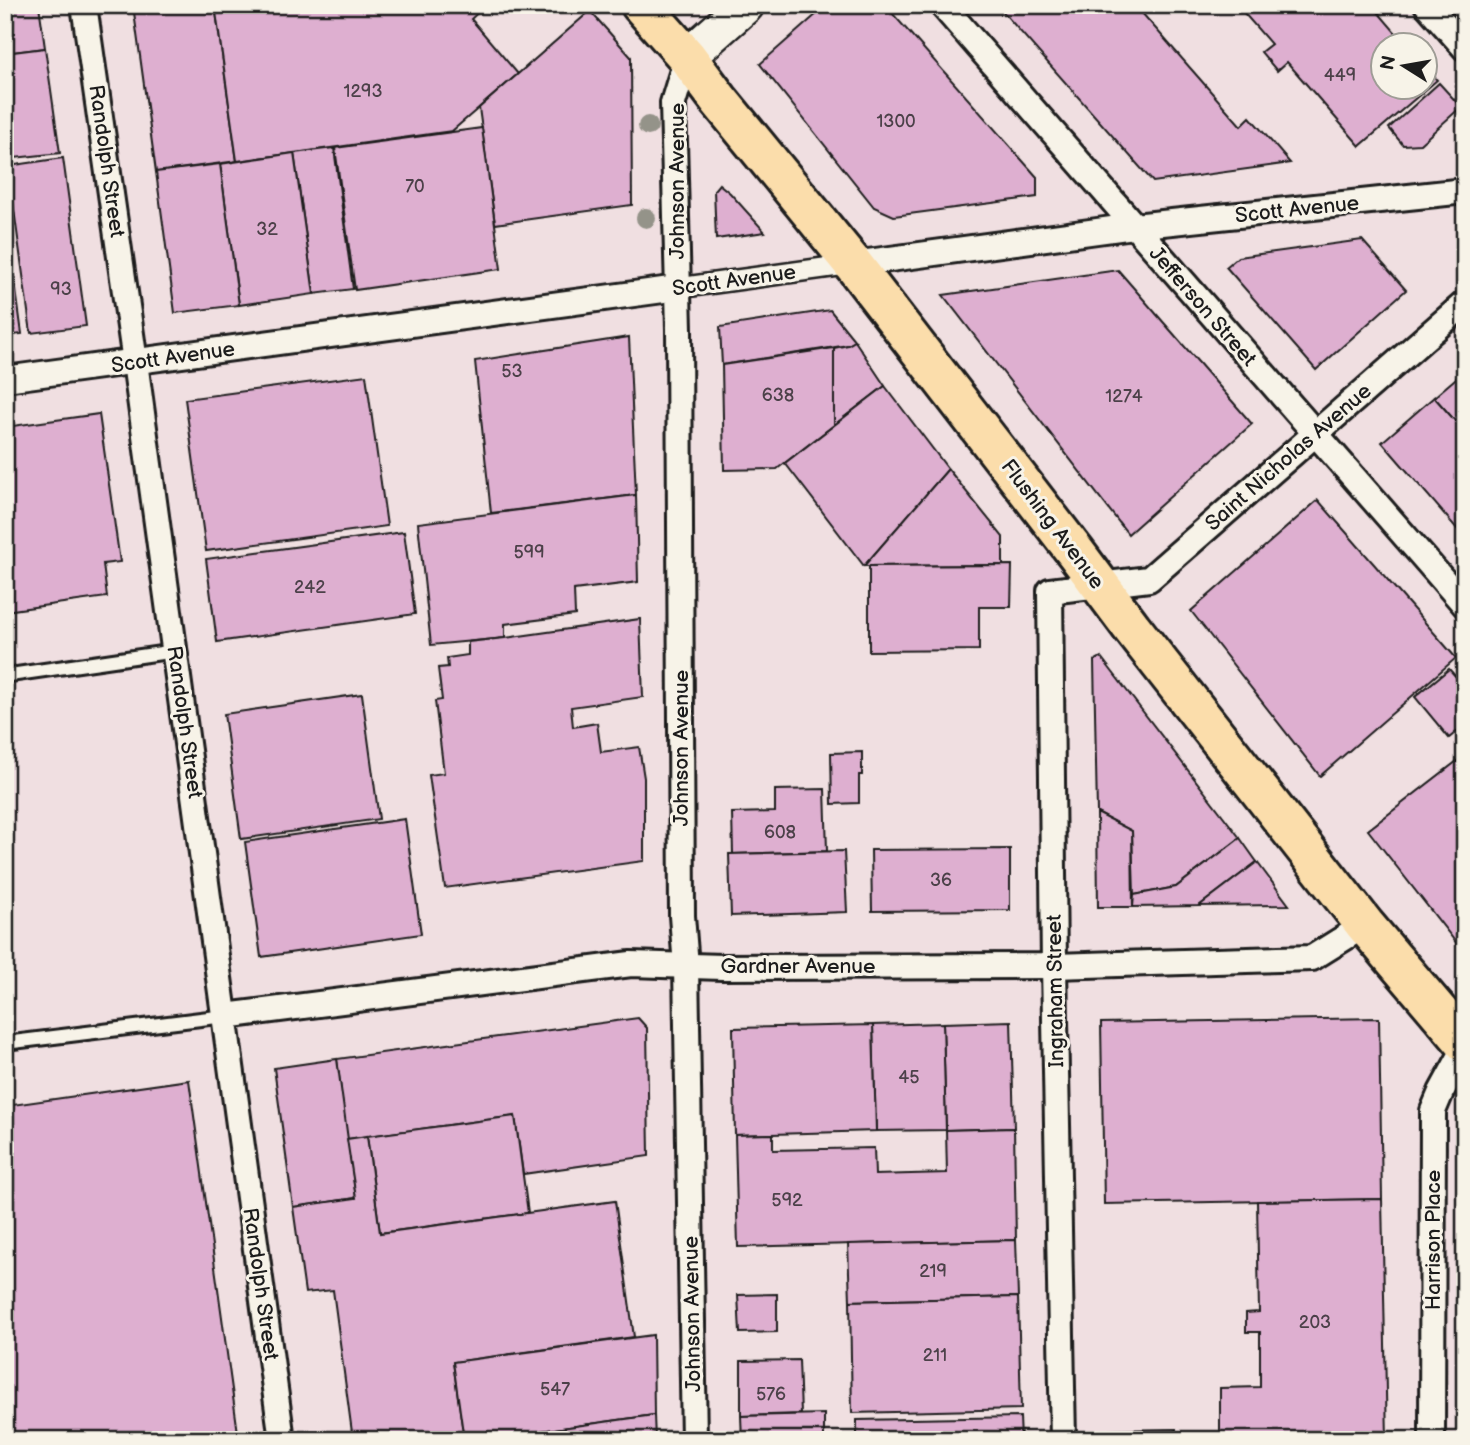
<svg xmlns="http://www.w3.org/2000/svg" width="1470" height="1445" font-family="'Balsamiq Sans',sans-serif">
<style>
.building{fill:#deafd0;stroke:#1c1c1c;stroke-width:2}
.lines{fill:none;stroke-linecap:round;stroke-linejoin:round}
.service-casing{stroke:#1c1c1c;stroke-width:18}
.pedestrian-casing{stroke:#1c1c1c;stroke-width:24}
.minor-casing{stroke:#1c1c1c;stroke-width:30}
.secondary-casing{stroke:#1c1c1c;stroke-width:40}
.primary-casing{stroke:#1c1c1c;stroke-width:44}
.service{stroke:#f7f3e8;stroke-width:12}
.pedestrian{stroke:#f7f3e8;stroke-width:19}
.minor{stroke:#f7f3e8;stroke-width:24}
.secondary{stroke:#f7f3e8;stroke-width:35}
.primary{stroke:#fbddab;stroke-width:38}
.tree{fill:#949389}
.labels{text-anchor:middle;stroke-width:6;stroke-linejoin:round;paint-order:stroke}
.number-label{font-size:18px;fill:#4c4149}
.street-label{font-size:21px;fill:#1c1c1c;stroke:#f7f3e8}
</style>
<rect width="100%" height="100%" fill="#f0dfe1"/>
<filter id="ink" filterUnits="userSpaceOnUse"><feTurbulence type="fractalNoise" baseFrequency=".0143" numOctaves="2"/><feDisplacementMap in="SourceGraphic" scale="14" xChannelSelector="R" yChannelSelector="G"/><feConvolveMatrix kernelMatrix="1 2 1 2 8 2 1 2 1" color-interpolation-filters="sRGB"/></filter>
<g filter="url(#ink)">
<!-- building -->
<g class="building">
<path d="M5 5H39L45 48 5 53Z"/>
<path d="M133 5H215L237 161 156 172Z"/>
<path d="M215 5H486L471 19 518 74 452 131 237 161Z"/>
<path d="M827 5H885L1037 177V197L894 216 874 207 760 64Z"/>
<path d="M997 5H1135L1241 126 1250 117 1290 163 1153 182Z"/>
<path d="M1237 5H1372L1407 46H1382V88H1424V66L1437 80 1360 146 1287 62 1277 71 1261 52 1271 44Z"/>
<path d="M590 11 631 57 632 205 495 224 479 108Z"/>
<path d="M45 48 60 153 5 159V53Z"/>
<path d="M1439 83 1461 107 1420 144 1403 145 1389 128Z"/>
<path d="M482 128 501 269 355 290 335 148Z"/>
<path d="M334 148 353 289 314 294 294 153Z"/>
<path d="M294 153 314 294 239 305 220 164Z"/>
<path d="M63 158 86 326 31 333 8 166Z"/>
<path d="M220 164 239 305 175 313 156 172Z"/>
<path d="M719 184 730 193 765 232 716 239 714 190Z"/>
<path d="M5 208 22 334 5 336Z"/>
<path d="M1362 240 1406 290 1316 370 1226 267 1238 257Z"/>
<path d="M1118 270 1252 424 1128 534 943 295Z"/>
<path d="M830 310 855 341 848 345 722 365 720 327Z"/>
<path d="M629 337 636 495 491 513 475 361Z"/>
<path d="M855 341 885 386 834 425V348L848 345Z"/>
<path d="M834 348V425L777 469 724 470 722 365Z"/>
<path d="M1461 374 1465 379V432L1434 397Z"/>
<path d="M366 375 387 526 206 551 185 399Z"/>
<path d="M885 386 948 469 864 566 785 463Z"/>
<path d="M1434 397 1465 432V538L1382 442Z"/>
<path d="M99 414 120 562 103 564 107 597 5 611V427Z"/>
<path d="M948 469 1003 537V565L864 566Z"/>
<path d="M636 495 638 582 574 590 575 615 505 624V638L431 645 418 523Z"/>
<path d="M1318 500 1456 658 1320 776 1191 611Z"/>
<path d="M404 532 415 614 217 642 206 559Z"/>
<path d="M1012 565 1011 607H979V650L869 651V566Z"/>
<path d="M640 619 643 697 571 707 573 727 597 723 601 752 639 747 644 778V861L445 888 429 775 444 773 435 701 442 700 438 668 448 667 447 658 468 655V642L505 638Z"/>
<path d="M1101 657 1240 838 1176 887 1134 895 1132 831 1097 813 1094 661Z"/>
<path d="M1449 669 1465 687V725L1449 738 1415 697Z"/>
<path d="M362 694 379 819 241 839 224 714Z"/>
<path d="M862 752V775H859V803L832 804 831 753Z"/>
<path d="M1461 758 1465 763V954L1368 830Z"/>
<path d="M825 789 827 851 733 854 732 813 775 812V790Z"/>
<path d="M1097 813 1132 831 1133 907H1098Z"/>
<path d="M405 819 421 934 261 957 245 842Z"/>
<path d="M1240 838 1257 862 1199 906 1133 907 1134 895 1176 887Z"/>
<path d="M1010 849V910L872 911 871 850Z"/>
<path d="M844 851 847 912 731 916 729 854Z"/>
<path d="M1257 862 1289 905 1199 906Z"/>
<path d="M638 1018 647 1028 649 1156 523 1174 515 1116 347 1139 337 1059Z"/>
<path d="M1379 1018 1382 1199 1104 1204 1101 1023Z"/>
<path d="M1011 1021 1014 1128 946 1130 943 1023Z"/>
<path d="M943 1023 946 1130 876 1131 873 1025Z"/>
<path d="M873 1025 876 1131 735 1135 733 1028Z"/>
<path d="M337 1059 356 1198 293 1207 274 1068Z"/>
<path d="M189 1080 239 1440H5V1106Z"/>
<path d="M515 1116 528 1213 380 1233 367 1136Z"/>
<path d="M1014 1128 1016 1240 738 1247 735 1135 773 1134V1150L874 1148 875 1175 947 1173 946 1130Z"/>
<path d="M367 1136 380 1233 615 1201 634 1337 453 1362 464 1439 353 1440 333 1290 305 1293 293 1207 356 1198 347 1139Z"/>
<path d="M1382 1199 1387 1440H1220V1388L1260 1387V1332H1246V1313L1259 1312 1257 1201Z"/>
<path d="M1016 1240 1018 1297 850 1301 848 1244Z"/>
<path d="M777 1294V1332L740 1333 738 1295Z"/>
<path d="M1018 1297 1021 1409 852 1413 850 1301Z"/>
<path d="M653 1335 654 1415 540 1431 541 1433 490 1440H464L453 1362Z"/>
<path d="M799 1360 801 1414 741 1416V1361Z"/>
<path d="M824 1414V1440H742L741 1416Z"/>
<path d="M654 1415 655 1440H490L541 1433 540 1431Z"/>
<path d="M1020 1417 1021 1440H857V1420Z"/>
<path d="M1176 1429V1440H1108V1430Z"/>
</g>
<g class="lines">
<!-- service casing -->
<g class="service-casing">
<g id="service">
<path d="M10 675 175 651"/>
<path d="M5 1043 225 1016"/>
</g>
</g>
<!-- pedestrian casing -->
<g class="pedestrian-casing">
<path id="pedestrian" d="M678 288 853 264"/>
</g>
<!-- minor casing -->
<g class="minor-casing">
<g id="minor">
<path d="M84 5 135 362 282 1440"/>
<path d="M942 5 1465 605"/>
<path d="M1427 5 1465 48"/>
<path d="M687 57 673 103 679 329 682 916 686 966 694 1440"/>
<path d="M853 264 1134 226 1465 191"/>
<path d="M5 379 678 288"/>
<path d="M225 1016 631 964 722 967 1054 966 1312 958 1365 925"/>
<path d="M1063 1440 1054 966 1050 591 1149 579 1465 303"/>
<path d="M1432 1440 1433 1111 1441 1092 1465 1048"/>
</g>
</g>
<!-- secondary casing -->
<g class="secondary-casing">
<path id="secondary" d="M687 57 746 5"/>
</g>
<!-- primary casing -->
<g class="primary-casing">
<path id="primary" d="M641 5 687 57 719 100 853 264 1076 553 1132 628 1365 925 1465 1043"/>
</g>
<!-- service -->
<use href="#service" class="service"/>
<!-- pedestrian -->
<use href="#pedestrian" class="pedestrian"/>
<!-- minor -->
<use href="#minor" class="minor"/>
<!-- secondary -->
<use href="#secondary" class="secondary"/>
<!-- primary -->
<use href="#primary" class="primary"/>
</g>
<!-- trees -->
<g class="tree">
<circle cx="648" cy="126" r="10"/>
<circle cx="646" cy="218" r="10"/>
</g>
</g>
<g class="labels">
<!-- number labels -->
<g class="number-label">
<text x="1340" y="81">449</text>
<text x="363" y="97">1293</text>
<text x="896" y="127">1300</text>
<text x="415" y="192">70</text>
<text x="267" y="235">32</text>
<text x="61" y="295">93</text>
<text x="512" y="377">53</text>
<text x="778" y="401">638</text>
<text x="1124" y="402">1274</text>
<text x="529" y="558">599</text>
<text x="310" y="593">242</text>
<text x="780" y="838">608</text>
<text x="941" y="886">36</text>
<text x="909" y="1083">45</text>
<text x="787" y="1206">592</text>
<text x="933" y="1277">219</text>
<text x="1315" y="1328">203</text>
<text x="935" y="1361">211</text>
<text x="555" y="1395">547</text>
<text x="771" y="1400">576</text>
</g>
<!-- street labels -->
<g class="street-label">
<text transform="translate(107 161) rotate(82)" y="7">Randolph Street</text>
<text transform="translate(677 181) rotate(-90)" y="7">Johnson Avenue</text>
<text transform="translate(1297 209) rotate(-6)" y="7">Scott Avenue</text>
<text transform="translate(734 280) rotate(-8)" y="7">Scott Avenue</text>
<text transform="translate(1203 306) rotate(49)" y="7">Jefferson Street</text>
<text transform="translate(173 357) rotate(-8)" y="7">Scott Avenue</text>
<text transform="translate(1288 457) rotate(-41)" y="7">Saint Nicholas Avenue</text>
<text transform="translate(1053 524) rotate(53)" y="7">Flushing Avenue</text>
<text transform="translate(185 722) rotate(82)" y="7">Randolph Street</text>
<text transform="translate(681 748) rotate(-90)" y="7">Johnson Avenue</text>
<text x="798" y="973">Gardner Avenue</text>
<text transform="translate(1055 991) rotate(-91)" y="7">Ingraham Street</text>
<text transform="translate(1433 1240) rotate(-90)" y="7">Harrison Place</text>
<text transform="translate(261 1284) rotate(82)" y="7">Randolph Street</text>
<text transform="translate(692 1314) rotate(-91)" y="7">Johnson Avenue</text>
</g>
</g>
<!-- margin -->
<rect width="1470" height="1445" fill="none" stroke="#f7f3e8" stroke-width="28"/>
<rect x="14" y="14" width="1442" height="1417" fill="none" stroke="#1c1c1c" stroke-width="2.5" filter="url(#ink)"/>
<!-- north arrow -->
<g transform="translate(1404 66) rotate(281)"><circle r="33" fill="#f7f3e8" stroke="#9f9d96" stroke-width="2"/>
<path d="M0-5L12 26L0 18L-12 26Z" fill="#1c1c1c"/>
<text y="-10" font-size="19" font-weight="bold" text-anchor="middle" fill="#1c1c1c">N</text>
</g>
</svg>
